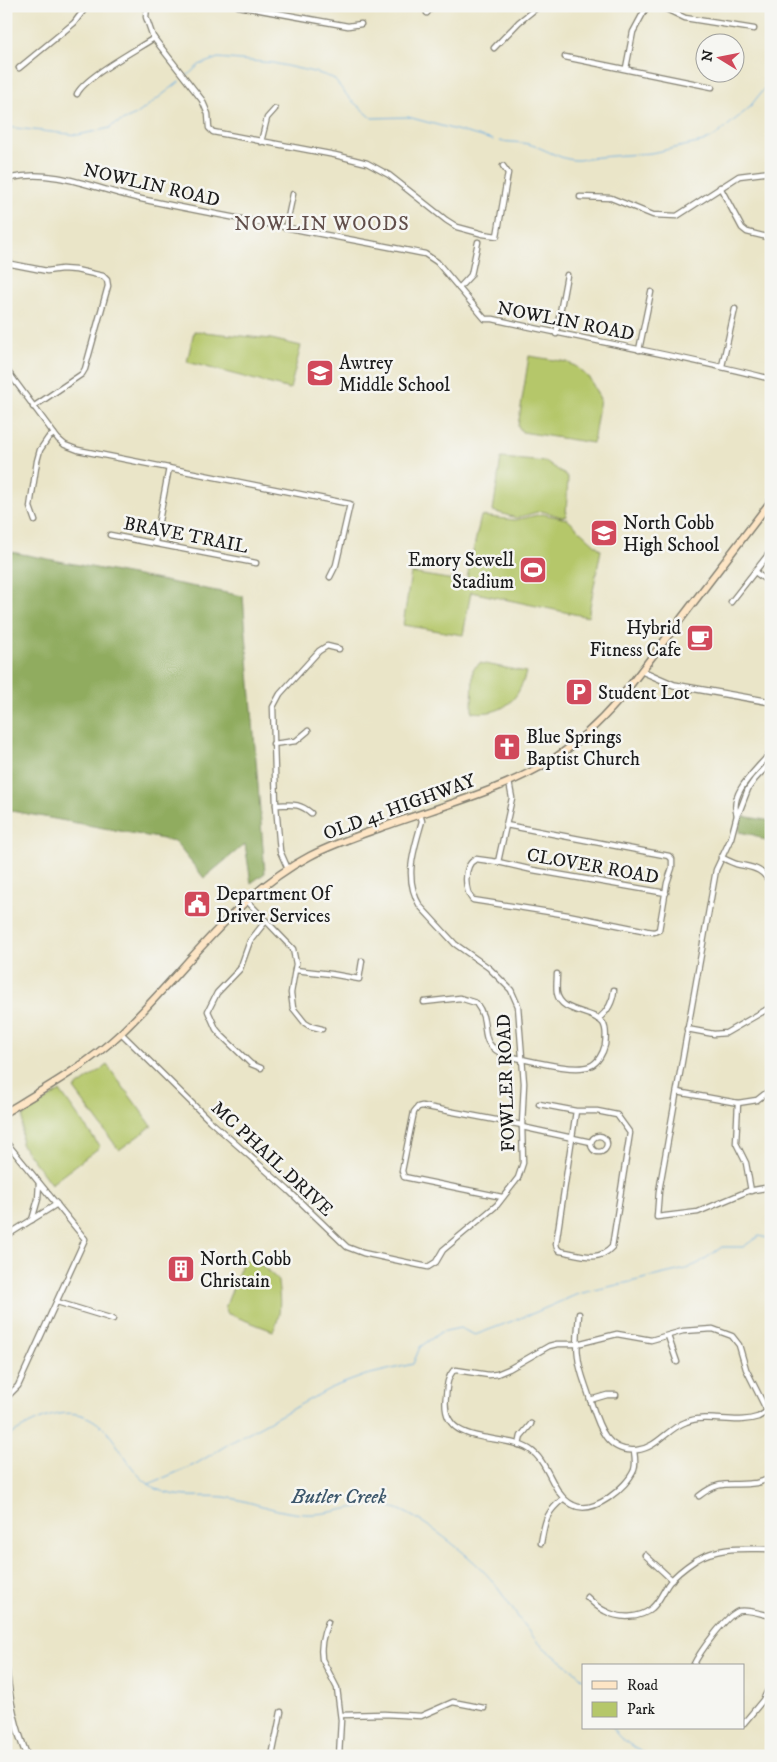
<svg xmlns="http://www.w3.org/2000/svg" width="777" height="1762" font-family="'IM FELL DW Pica',serif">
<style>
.green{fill:#b5c76a;stroke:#687243}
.forest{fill:#90ac5e;stroke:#56643d}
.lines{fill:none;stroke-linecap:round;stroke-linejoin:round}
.stream{stroke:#6eafe2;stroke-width:1}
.minor-casing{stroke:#838072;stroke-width:7}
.tertiary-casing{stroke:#838072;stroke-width:8}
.secondary-casing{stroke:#838072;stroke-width:9}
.minor{stroke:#fff;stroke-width:4.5}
.tertiary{stroke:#fff;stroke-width:5.5}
.secondary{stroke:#fde5c5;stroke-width:6}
.labels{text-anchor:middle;stroke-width:5;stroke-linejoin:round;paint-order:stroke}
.street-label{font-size:19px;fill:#1c1c1c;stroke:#f6f6f2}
.poi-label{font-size:19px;fill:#1c1c1c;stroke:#f6f6f2;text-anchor:start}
.neighbourhood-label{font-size:20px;letter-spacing:1px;fill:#614e4a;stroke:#f6f6f2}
.water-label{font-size:20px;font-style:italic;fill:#3d576b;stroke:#f6f6f2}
</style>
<rect width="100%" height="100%" fill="#f6f6f2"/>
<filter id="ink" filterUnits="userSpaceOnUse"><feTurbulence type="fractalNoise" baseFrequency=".02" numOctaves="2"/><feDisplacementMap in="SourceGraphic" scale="10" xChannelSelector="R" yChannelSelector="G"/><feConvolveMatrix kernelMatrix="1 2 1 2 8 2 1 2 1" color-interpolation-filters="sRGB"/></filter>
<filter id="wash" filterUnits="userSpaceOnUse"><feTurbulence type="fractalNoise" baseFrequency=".0096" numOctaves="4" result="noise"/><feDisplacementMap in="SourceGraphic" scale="20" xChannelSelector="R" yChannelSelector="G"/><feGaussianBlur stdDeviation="1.12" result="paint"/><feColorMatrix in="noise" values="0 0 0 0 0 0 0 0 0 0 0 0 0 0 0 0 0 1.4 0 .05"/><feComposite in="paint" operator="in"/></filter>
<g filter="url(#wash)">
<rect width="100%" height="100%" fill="#eae5c8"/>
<!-- green -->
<g class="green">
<path d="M194 331 271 339 301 346 290 389 187 362Z"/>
<path d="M529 356 567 362 577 367 590 379 600 399 593 443 522 432 518 426Z"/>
<path d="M501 458 547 462 568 477 566 516 562 517 541 511 516 518 493 511Z"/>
<path d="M542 514 567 519 601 550 588 617 471 592 463 635 403 625 411 573 466 582 481 516 515 520Z"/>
<path d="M480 663 526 672C519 700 503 716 472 712L473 669Z"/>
<path d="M107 1065 152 1126 119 1150 74 1089Z"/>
<path d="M60 1091 100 1147 51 1184 21 1144 23 1116Z"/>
<path d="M250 1259 257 1261 277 1279 278 1282C280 1300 282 1315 273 1331L226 1313 225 1308 243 1261Z"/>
</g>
<!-- forest -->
<g class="forest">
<path d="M6 551 243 596 265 873 251 883 245 844 204 878 174 841 6 810Z"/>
<path d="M742 816 771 821V844L754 835 739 832Z"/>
</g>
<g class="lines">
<!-- stream -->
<g class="stream">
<path d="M186 77 199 65 218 58 273 63 318 73 333 78 350 99 372 118 408 117 493 140"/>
<path d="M6 127 78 135 110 128 113 125 136 115 179 82"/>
<path d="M500 141C509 142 519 142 528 144 546 148 568 166 587 158L651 153 703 142 715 136 748 109 771 80"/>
<path d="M6 1438C47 1412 85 1396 117 1445 130 1465 142 1486 167 1493 188 1499 210 1494 231 1498 256 1503 279 1513 305 1514 337 1516 371 1496 402 1511 429 1523 476 1560 494 1583 508 1601 519 1621 534 1638 548 1654 568 1663 583 1679"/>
<path d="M149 1484 194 1465 242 1436 333 1387 366 1375 413 1364 420 1347 441 1332 460 1328 475 1335 534 1313 578 1294 686 1269 699 1263 722 1247H743L759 1236 771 1239"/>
<path d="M613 1728C620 1743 637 1747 650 1756"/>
</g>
</g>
</g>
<g filter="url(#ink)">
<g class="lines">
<!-- minor casing -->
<g class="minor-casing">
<g id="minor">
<path d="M147 6 146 17 153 37 202 100 208 114 209 128 213 132 335 155 367 163 389 175 446 220 457 227 483 234 497 236 508 173 503 166"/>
<path d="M238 6 348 26 361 24"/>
<path d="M660 6 685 18 754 29"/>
<path d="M427 13 432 6"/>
<path d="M494 48 519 22 539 6"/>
<path d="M565 57 712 87"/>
<path d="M19 68 74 23 87 6"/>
<path d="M626 68 633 32 647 6"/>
<path d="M77 94C85 77 136 50 154 38"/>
<path d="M261 142 267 118 275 109"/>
<path d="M720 187 742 228 747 232 771 238"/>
<path d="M6 188 11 178C55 168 98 190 141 199 235 219 330 235 425 254L437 262 485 319H493C585 340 679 355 771 379"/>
<path d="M580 197 611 198 653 215 677 216 739 176 771 172"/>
<path d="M286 227 293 194"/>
<path d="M6 263 47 271 62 269 76 270 103 276 107 280 108 286 85 369 82 374 33 407"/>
<path d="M459 288 471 275 478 242"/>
<path d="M556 334 567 275"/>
<path d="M639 350 651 292"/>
<path d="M722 366 735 309"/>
<path d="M6 369 58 439 65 445 78 450 350 504 336 565 330 577"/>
<path d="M35 521 30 507 37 461 40 450 48 438 54 434"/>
<path d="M110 535 256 563"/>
<path d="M155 542 169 468"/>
<path d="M755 572 771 584"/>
<path d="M731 602 771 551"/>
<path d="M273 744 296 741 308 731"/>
<path d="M771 762 755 779 748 789 740 810 737 815 731 838 716 870 659 1191 657 1217 698 1212 748 1191 771 1187"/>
<path d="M276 805C291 805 298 802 311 813"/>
<path d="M737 815C728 792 759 768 771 752"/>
<path d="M506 825 669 856 672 859V868L667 883 659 930 654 932 647 931 568 915 473 900C464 892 463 865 476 859L498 862 533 870 666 893"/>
<path d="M721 857C726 860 731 862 736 864 753 868 762 867 771 885"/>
<path d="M498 862 512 798 509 782"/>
<path d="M288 869 280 851 276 805 273 707 280 694 319 651 327 646 339 649"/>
<path d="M247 901 293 949 296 964 291 993 293 1008 305 1023 310 1026 322 1029"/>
<path d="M295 970 331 974 359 979 362 961"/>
<path d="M424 1002 460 998 476 1003C494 1026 473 1042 507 1056 526 1059 573 1073 590 1066 598 1063 603 1053 605 1045 606 1038 607 1029 603 1023 591 1009 561 1014 557 993 556 987 557 979 557 974"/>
<path d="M598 1019C607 1012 613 1002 614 990"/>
<path d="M687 1029 714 1034 726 1033 771 1007"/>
<path d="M121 1033 210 1121 288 1190 347 1247 363 1253 428 1267 436 1262 443 1250 497 1205 518 1178 523 1163 522 1125 524 1083 518 1006 511 990 489 968 455 944 420 906C403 878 414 850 422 821L420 814"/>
<path d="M261 1068 251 1064 221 1035 216 1029 208 1011 217 993 240 969 250 941 265 922"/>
<path d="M677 1092 738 1103 757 1100 771 1089"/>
<path d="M738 1103 736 1143 746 1163 751 1191"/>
<path d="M539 1104 576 1111H597L617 1115 630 1133 612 1247C598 1263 579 1254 560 1251L557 1248 556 1244 576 1111"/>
<path d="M522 1127 591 1142"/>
<circle cx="599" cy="1144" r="8"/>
<path d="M6 1142 85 1239 18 1386 6 1398"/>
<path d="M502 1197 404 1177 402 1171 414 1112 418 1107 422 1106 522 1125"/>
<path d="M32 1220 38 1199 39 1183"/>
<path d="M6 1236 57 1204"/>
<path d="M57 1302 113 1319"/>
<path d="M579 1314C578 1328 576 1343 578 1356 579 1370 585 1383 589 1396 597 1420 604 1454 637 1450 657 1448 668 1428 686 1422 708 1413 735 1425 758 1417 762 1415 767 1411 771 1409"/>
<path d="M668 1336 677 1362"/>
<path d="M590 1400 607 1395H616"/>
<path d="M519 1445 521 1436 531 1424"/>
<path d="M634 1451C635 1457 636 1464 634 1470 627 1487 593 1516 573 1505 551 1494 550 1462 529 1449 502 1432 439 1448 446 1396 447 1387 447 1378 453 1371L456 1370 489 1375 497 1374 509 1369 549 1346 557 1344H577L617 1334 651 1340 683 1331 713 1329 732 1336 739 1345 746 1369 767 1411"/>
<path d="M699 1496C722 1478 730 1487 756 1483 761 1482 766 1480 771 1478"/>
<path d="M541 1543C545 1522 545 1513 563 1499"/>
<path d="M645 1555 672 1580"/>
<path d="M587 1597C592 1602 598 1608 605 1611 619 1619 640 1619 652 1608 660 1601 663 1591 669 1583 676 1574 687 1566 696 1560 719 1546 745 1549 771 1549"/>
<path d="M328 1622C323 1634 320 1647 322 1659L337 1688 341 1720 339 1756"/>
<path d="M693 1666C699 1653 726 1615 739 1611 749 1609 761 1614 771 1616"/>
<path d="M341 1715 384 1714 421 1716 453 1702 484 1708"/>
<path d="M744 1723 763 1700 771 1684"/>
<path d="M272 1756 281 1712"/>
</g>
</g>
<!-- tertiary casing -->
<g class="tertiary-casing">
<g id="tertiary">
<path d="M642 671 674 685 771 702"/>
<path d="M6 1668C9 1699 15 1727 27 1756"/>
</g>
</g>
<!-- secondary casing -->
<g class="secondary-casing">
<path id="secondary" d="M6 1112C46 1088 87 1065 121 1033 183 974 233 896 310 856 333 844 357 836 380 828 437 807 500 792 552 760 578 743 599 723 619 700L771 501"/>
</g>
<!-- minor -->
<use href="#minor" class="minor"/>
<!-- tertiary -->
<use href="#tertiary" class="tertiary"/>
<!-- secondary -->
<use href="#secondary" class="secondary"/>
</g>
</g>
<!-- icons -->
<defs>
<g id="school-square" transform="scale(1.4375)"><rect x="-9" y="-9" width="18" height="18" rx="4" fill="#d1495b" stroke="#f6f6f2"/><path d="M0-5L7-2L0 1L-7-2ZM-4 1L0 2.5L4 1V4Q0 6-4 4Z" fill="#fff"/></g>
<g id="stadium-square" transform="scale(1.4375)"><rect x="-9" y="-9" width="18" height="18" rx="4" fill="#d1495b" stroke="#f6f6f2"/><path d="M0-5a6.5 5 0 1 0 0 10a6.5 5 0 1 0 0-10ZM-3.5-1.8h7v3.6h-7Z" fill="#fff"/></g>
<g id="cafe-square" transform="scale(1.4375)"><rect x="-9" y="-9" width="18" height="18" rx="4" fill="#d1495b" stroke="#f6f6f2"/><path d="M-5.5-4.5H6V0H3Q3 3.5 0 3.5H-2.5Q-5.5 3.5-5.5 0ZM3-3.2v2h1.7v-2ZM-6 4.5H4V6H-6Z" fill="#fff"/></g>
<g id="parking-square" transform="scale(1.4375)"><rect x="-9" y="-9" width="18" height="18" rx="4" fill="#d1495b" stroke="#f6f6f2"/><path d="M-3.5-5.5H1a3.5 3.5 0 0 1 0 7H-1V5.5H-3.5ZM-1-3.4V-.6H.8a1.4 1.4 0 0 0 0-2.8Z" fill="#fff"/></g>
<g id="church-square" transform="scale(1.4375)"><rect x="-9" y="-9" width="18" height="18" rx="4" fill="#d1495b" stroke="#f6f6f2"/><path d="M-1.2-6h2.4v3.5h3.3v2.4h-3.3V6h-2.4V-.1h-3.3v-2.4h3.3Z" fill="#fff"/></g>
<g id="civic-square" transform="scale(1.4375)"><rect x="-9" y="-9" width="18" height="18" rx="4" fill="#d1495b" stroke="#f6f6f2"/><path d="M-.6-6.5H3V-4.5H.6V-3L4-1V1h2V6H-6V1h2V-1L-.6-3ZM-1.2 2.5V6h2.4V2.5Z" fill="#fff"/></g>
<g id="building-square" transform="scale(1.4375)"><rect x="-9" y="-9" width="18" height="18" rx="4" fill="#d1495b" stroke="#f6f6f2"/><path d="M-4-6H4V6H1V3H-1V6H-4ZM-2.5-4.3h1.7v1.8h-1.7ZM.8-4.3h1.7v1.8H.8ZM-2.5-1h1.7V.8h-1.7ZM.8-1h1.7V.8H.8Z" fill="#fff"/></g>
</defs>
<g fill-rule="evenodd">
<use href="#school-square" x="320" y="373"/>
<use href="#school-square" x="604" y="533"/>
<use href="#stadium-square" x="533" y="570"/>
<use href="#cafe-square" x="700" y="638"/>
<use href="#parking-square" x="579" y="692"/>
<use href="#church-square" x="507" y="747"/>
<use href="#civic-square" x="197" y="904"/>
<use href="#building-square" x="181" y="1269"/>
</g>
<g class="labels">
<!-- street labels -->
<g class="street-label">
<text transform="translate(152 184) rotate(13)" y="7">NOWLIN ROAD</text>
<text transform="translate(566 320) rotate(11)" y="7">NOWLIN ROAD</text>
<text transform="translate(186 534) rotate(11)" y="7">BRAVE TRAIL</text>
<text transform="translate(399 806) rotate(-20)" y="7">OLD 41 HIGHWAY</text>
<text transform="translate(593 865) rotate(10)" y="7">CLOVER ROAD</text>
<text transform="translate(505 1083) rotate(-92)" y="7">FOWLER ROAD</text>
<text transform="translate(273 1158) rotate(43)" y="7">MC PHAIL DRIVE</text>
</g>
<!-- poi labels -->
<g class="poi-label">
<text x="339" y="369">Awtrey<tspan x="339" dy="22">Middle School</tspan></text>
<text x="623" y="529">North Cobb<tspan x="623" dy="22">High School</tspan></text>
<text x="514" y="566" text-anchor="end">Emory Sewell<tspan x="514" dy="22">Stadium</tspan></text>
<text x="681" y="634" text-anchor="end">Hybrid<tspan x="681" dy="22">Fitness Cafe</tspan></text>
<text x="598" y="699">Student Lot</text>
<text x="526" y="743">Blue Springs<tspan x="526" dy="22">Baptist Church</tspan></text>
<text x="216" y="900">Department Of<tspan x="216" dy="22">Driver Services</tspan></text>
<text x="200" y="1265">North Cobb<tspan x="200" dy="22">Christain</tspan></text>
</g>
<!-- neighbourhood labels -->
<g class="neighbourhood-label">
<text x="322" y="230">NOWLIN WOODS</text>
</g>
<!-- water labels -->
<g class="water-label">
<text x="339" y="1503">Butler Creek</text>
</g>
</g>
<!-- margin -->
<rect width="777" height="1762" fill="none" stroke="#f6f6f2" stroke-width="25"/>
<!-- legend -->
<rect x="582" y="1664" width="162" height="65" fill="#f6f6f2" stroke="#9f9f9c"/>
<rect x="592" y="1681" width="25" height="8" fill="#fde5c5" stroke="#9f9f9c"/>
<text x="627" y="1690" font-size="15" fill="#1c1c1c">Road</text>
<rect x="592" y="1702" width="25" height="15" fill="#b5c76a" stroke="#9f9f9c"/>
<text x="627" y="1714" font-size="15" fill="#1c1c1c">Park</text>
<!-- north arrow -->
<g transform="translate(720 58) rotate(280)"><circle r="24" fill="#f6f6f2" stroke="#9f9f9c"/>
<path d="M0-4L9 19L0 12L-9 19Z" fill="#d1495b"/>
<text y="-8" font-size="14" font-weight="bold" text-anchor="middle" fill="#1c1c1c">N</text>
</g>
</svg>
